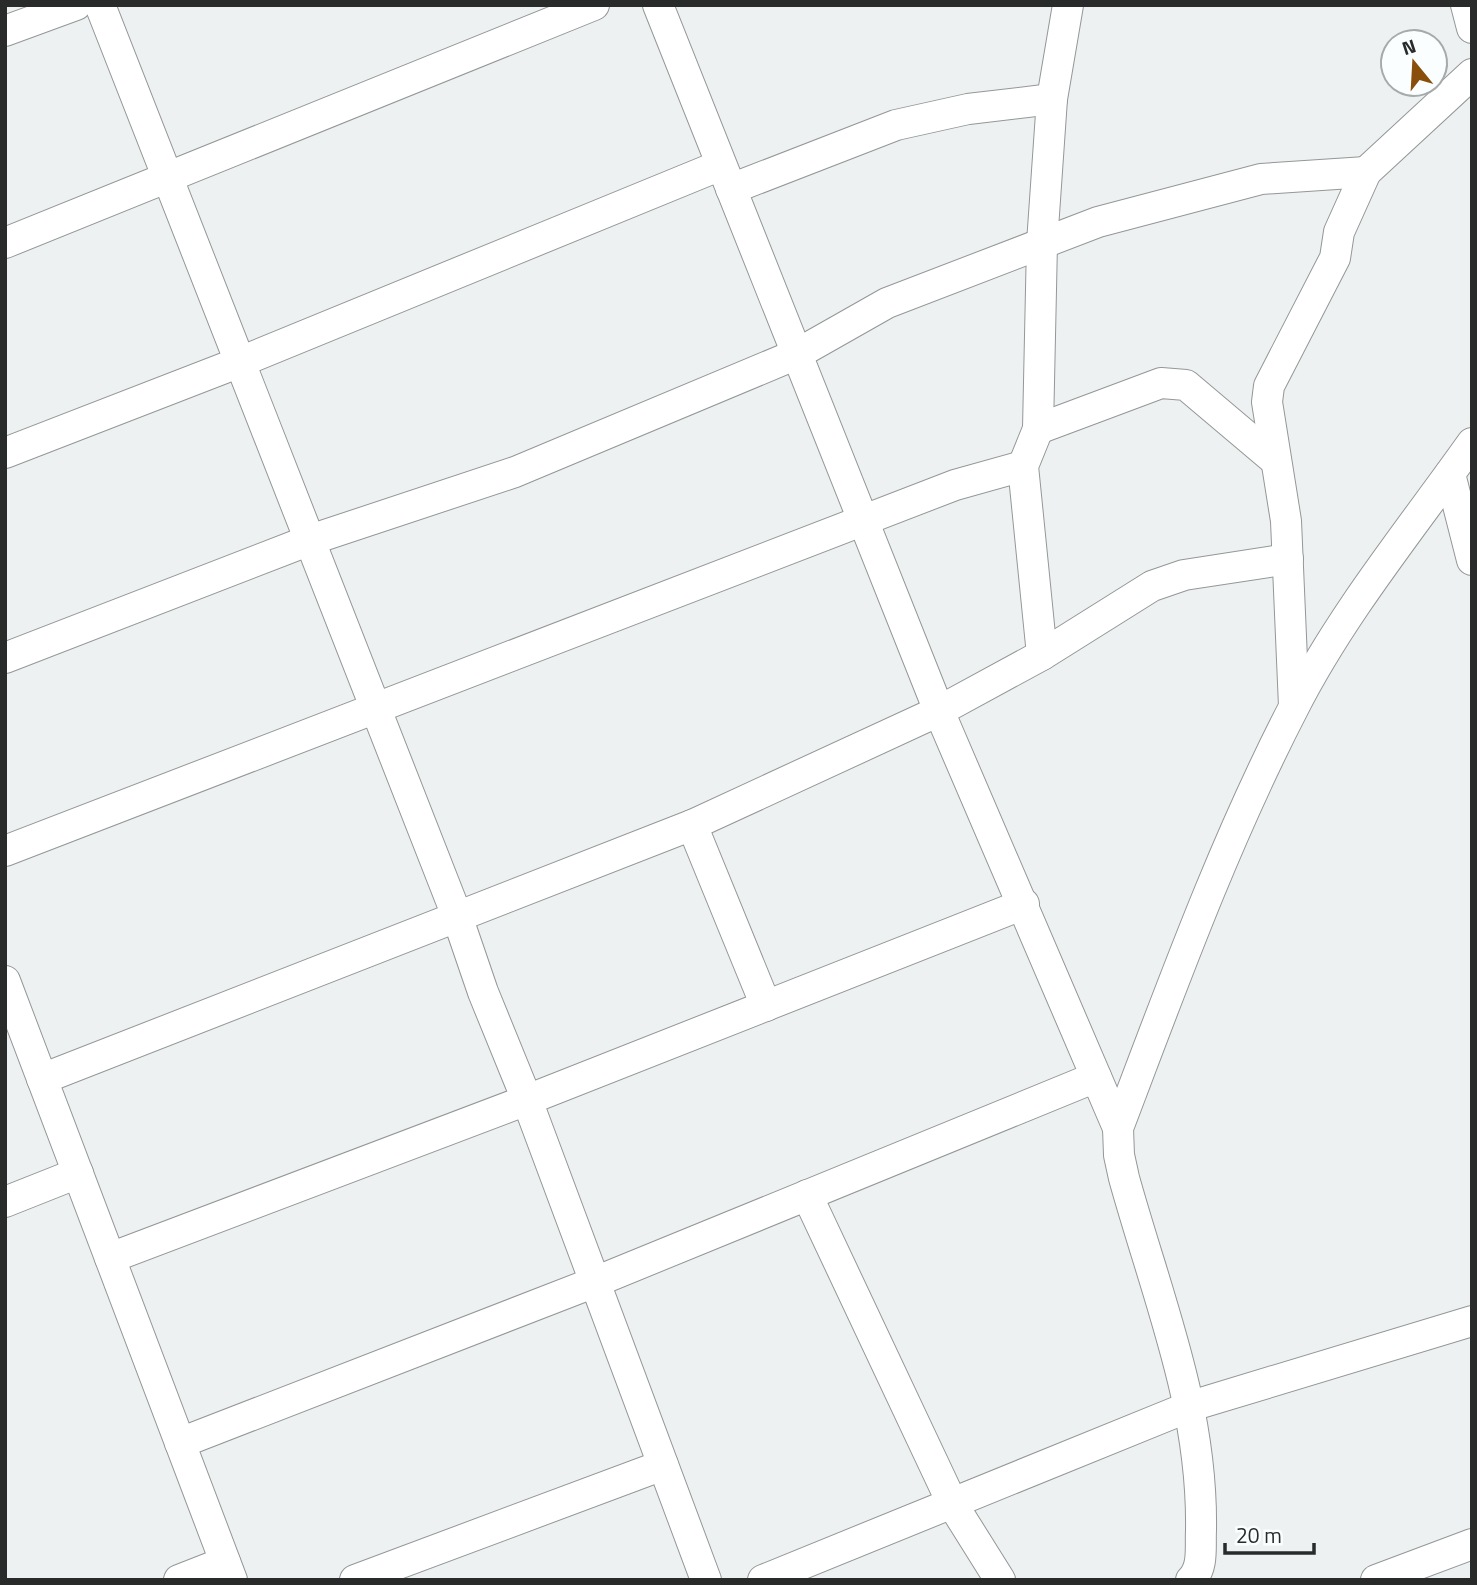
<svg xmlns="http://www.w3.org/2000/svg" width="1477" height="1585" font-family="'Titillium Web',sans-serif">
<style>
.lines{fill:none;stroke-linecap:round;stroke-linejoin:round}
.minor-casing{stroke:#939797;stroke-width:32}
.minor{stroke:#fff;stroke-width:30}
</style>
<rect width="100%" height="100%" fill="#edf1f1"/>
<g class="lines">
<!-- minor casing -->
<g class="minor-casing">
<g id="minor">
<path d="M100 5 457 916 483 992 527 1100 706 1580"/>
<path d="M658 5 939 711 1118 1128"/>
<path d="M1466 5 1472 28"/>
<path d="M5 31 76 5"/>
<path d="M731 189 896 125 968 109 1052 99"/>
<path d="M5 243 594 5"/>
<path d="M1038 429 1161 383 1186 385 1276 461"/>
<path d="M5 453 240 362 721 165"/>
<path d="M1450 474 1472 560"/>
<path d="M1042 655 1152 586 1184 575 1288 559"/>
<path d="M5 658 310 540 515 472 797 354 887 303 1098 222 1261 179 1366 172"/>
<path d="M1294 706 1286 521 1267 402 1269 386 1335 258 1339 232 1366 172 1472 74"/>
<path d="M692 825 766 1006"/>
<path d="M5 851 955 485 1023 466"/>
<path d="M5 981 232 1580"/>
<path d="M42 1079 692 825 939 711 1042 655 1023 466 1038 429 1042 243 1052 99 1068 5"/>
<path d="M807 1195 953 1505 1000 1580"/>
<path d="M5 1202 78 1173"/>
<path d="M110 1258 527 1100 1024 904"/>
<path d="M180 1443 595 1282 1096 1077"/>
<path d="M179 1580 225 1562"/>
<path d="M355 1580 663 1465"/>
<path d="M763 1580 1191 1406 1472 1321"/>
<path d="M1191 1580C1204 1567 1200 1547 1201 1530 1203 1405 1157 1297 1124 1178L1119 1155 1118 1128C1172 986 1224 842 1294 707 1342 613 1411 529 1472 443"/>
<path d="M1376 1580 1472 1544"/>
</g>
</g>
<!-- minor -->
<use href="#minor" class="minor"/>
</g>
<!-- border -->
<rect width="1477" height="1585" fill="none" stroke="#292b2b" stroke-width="14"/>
<!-- north arrow -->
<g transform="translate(1414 63) rotate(342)"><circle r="33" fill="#fafefe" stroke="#a6aaaa" stroke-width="2"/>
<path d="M0-5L12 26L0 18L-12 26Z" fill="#894e09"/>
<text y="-10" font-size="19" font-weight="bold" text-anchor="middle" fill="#292b2b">N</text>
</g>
<!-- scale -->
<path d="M1225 1543v10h89v-10" fill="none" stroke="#292b2b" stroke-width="3.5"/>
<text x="1236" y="1543" font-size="21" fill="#292b2b" stroke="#fafefe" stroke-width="5" paint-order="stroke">20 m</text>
</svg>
